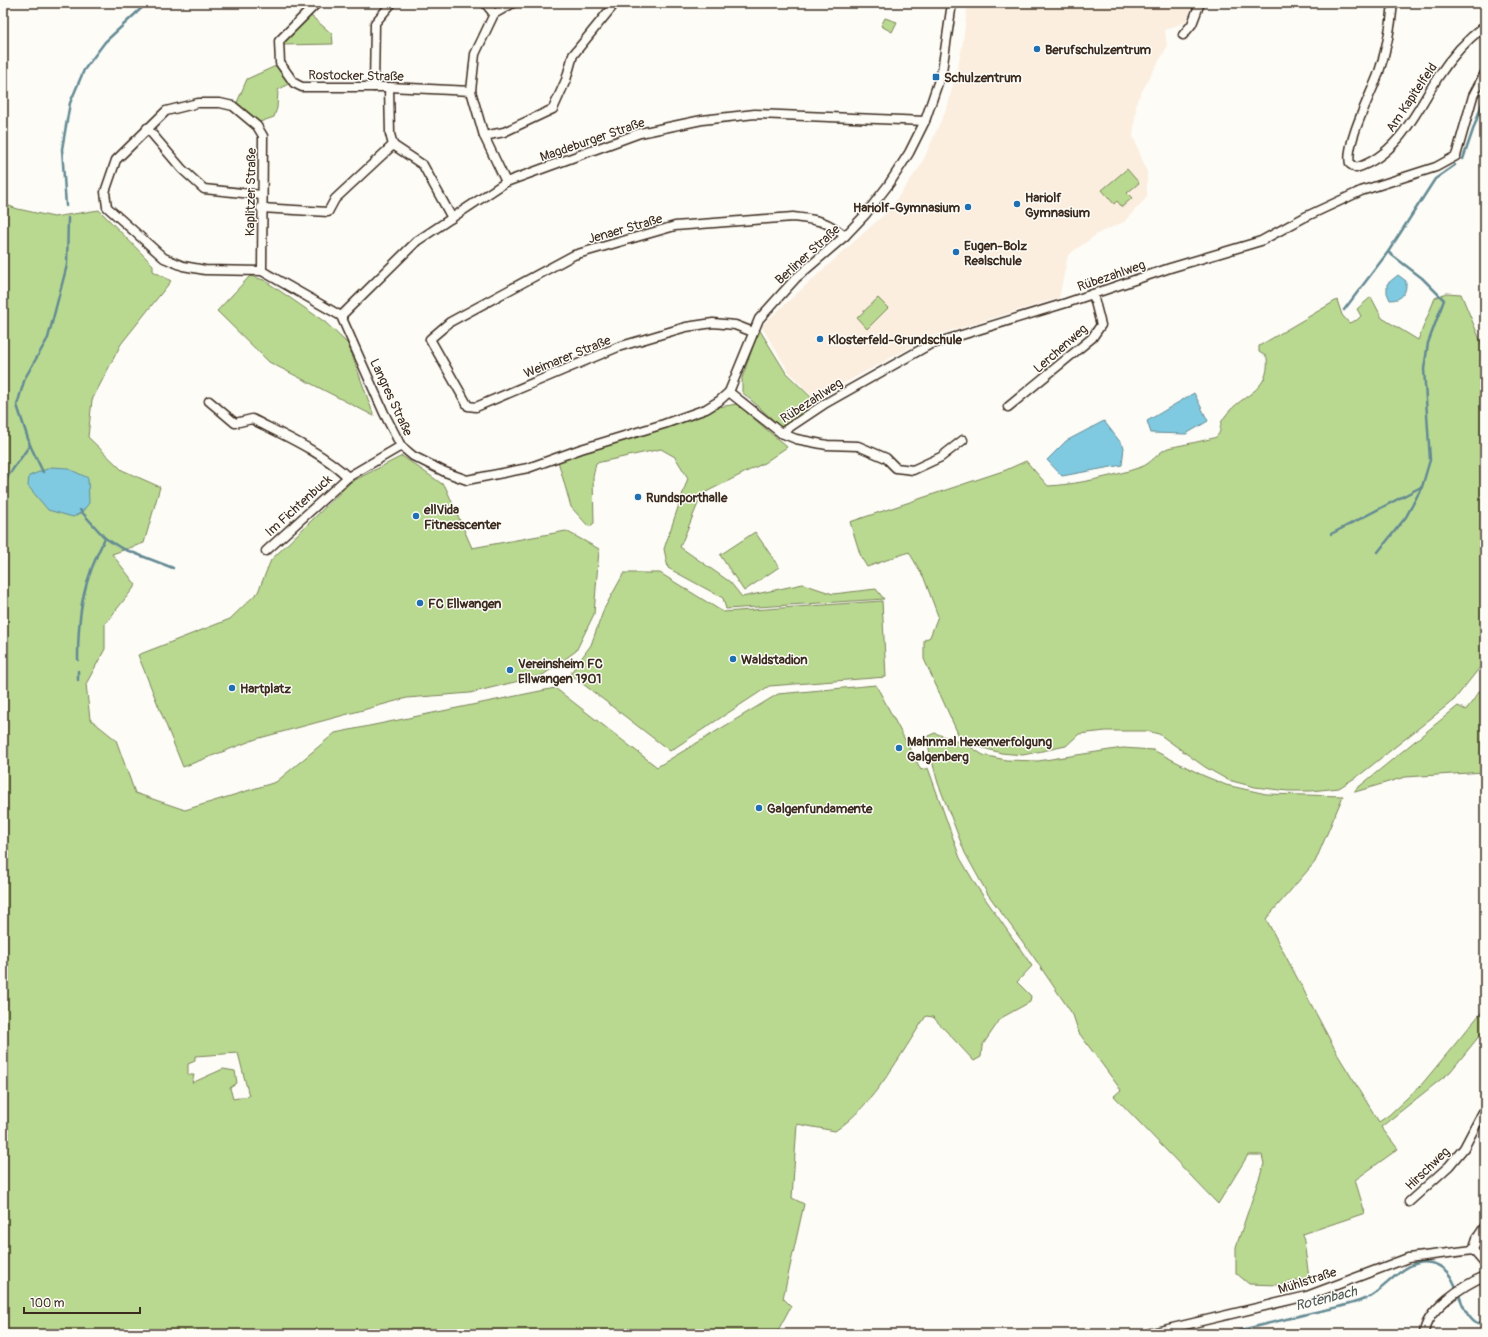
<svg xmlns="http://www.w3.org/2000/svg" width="1488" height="1337" font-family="Pangolin,sans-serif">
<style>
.built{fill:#fbeedf}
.green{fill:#b9d991;stroke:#7a8258;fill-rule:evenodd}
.water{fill:#80cae1;stroke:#648a93}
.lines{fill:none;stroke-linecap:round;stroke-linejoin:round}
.stream{stroke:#648a93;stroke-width:2.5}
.minor-casing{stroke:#3b2a1e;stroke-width:11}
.minor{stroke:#fdfcf7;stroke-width:8}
.poi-dot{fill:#1f6fb2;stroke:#fdfcf7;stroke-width:1.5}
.labels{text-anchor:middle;stroke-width:3;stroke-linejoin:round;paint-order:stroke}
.poi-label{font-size:13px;font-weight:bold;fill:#3b2a1e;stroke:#fdfcf7;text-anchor:start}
.street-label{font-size:13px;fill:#3b2a1e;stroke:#fdfcf7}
.water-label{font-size:14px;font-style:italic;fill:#505a58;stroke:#fdfcf7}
</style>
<rect width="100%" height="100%" fill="#fdfcf7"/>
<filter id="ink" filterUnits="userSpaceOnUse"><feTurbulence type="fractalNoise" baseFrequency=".025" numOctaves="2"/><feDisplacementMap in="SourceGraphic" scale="8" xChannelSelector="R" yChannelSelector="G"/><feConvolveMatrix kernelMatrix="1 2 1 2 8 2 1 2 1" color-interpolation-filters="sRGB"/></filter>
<g filter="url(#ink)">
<!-- built -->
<path class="built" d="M968 3H1193L1187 21 1165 30 1167 47 1137 100 1133 136 1147 172V197L1124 222 1099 233 1068 255 1059 298 927 338 815 399 789 372 761 326 889 210 921 165 948 105 962 48Z"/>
<!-- green -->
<g class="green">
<path d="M310 15 332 34 333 44 282 45 290 34Z"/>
<path d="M885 18 897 22 892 32 881 26Z"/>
<path d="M278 65 290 83 278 90 277 108 274 117 257 123 236 105 247 79Z"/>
<path d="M1127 169 1139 183 1127 193 1132 198 1122 207 1117 201 1114 204 1102 190Z"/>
<path d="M3 204 18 209 54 217 99 210 153 265V271L171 281 121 344 92 400 88 437 122 470 160 487 144 543 112 554 136 585 105 624V649L86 684 90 719 116 740 135 793 185 810 276 782 335 733 555 688 657 767 778 694 876 685 921 770 928 768 960 858 977 887 1032 966 1017 982 1031 996 1030 1002 1001 1018 982 1046 981 1057 974 1061 933 1017 926 1016C900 1055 874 1105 835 1131L797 1124 792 1198 804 1204 783 1298 791 1306 776 1334H3ZM238 1053 249 1096 233 1099 230 1088 237 1083 235 1071 223 1069 192 1083 194 1075H188V1064L195 1061V1056Z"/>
<path d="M250 276 264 280 325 322 348 344 374 416 269 362 217 311Z"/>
<path d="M1446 293 1461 294 1483 347 1485 358V661L1454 700 1361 774 1339 788 1311 791H1288L1255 787 1228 780 1205 767 1159 734 1146 731H1106L1079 734 1066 746 1023 755 1001 753 980 747 959 736 924 659V640L930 637 938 616 924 578 909 552 867 567 861 557 850 522 1006 470 1026 461 1048 486C1074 485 1115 476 1141 467 1151 464 1158 452 1168 448 1177 446 1213 439 1216 437 1222 432 1219 427 1222 421 1238 393 1271 395 1267 357L1259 352V346L1337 300 1342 315 1349 323 1357 320 1361 316 1357 309 1371 297 1382 318 1418 340 1435 298Z"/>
<path d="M878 298 888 308 867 329 857 318Z"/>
<path d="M759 329 786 373 818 404 781 427 742 392V378Z"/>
<path d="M737 404 787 447 764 463 702 494 680 547 730 582 742 597 803 584 833 594 876 589 884 599 726 609 723 598 668 568 664 549 688 478 675 457 661 449 596 463 593 477 594 523 589 527 571 507 558 461 679 423 719 407Z"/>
<path d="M402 456 445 486 472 548 566 531 599 549 594 614 576 651 543 675 470 693 407 698 256 739 183 767 138 655 230 619 258 592 271 560 351 482Z"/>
<path d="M755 532 779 567 744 591 720 555Z"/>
<path d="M624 573H660L723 612 882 601 886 677 769 686 670 751 570 674 591 645 604 609Z"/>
<path d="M1485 684V772L1405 777 1355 792V790L1458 706 1466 710Z"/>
<path d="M935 733 969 746 983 755 1006 760 1038 761 1123 748 1153 750 1202 775 1226 785 1266 794 1343 796 1315 862 1266 919 1339 1057 1379 1122 1389 1115 1422 1084 1485 1008V1029L1450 1072 1381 1127 1398 1149 1355 1180 1365 1213 1303 1234 1309 1278 1278 1285 1249 1284 1236 1273V1247L1264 1164 1262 1155H1248L1218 1204 1114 1096 1121 1090 1079 1033 1073 1015 1033 956 987 893 965 853 938 783 928 746V736Z"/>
</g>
<!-- water -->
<g class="water">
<path d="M1398 275 1406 281C1407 293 1402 300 1390 300L1387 293V284Z"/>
<path d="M1194 393 1208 421 1186 434 1151 433 1147 421Z"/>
<path d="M1104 421 1124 447 1122 465 1062 476 1047 460 1066 441Z"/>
<path d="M52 467 67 468 88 478 89 503 82 512 73 517 48 510 28 486 29 476Z"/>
</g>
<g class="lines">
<!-- stream -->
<g class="stream">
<path d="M1463 159 1485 95"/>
<path d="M66 206 62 149 70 103 84 70 105 42 147 3"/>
<path d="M1344 310 1388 252 1435 179 1455 165"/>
<path d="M30 445 43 472"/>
<path d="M3 491 8 476 30 445 17 405 25 378 48 338 67 265 68 218"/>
<path d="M80 510 105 538 121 548 173 568"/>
<path d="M1331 534 1421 487"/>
<path d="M1378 552 1406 517 1422 487 1430 460 1424 369 1428 343 1444 300 1422 278 1388 252"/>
<path d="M78 660C78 611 83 582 105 538"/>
<path d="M78 671V680"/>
<path d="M1225 1334C1253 1327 1282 1320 1311 1313 1329 1309 1349 1306 1367 1298 1388 1288 1407 1254 1435 1264 1462 1274 1455 1309 1477 1324L1485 1320"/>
</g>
<!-- minor casing -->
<g class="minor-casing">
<g id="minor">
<path d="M317 3 279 41 280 63 294 83 302 87H389L471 91"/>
<path d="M485 3 494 14"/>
<path d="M1393 3C1391 27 1386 52 1378 75 1370 96 1345 144 1350 164L1356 168C1398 155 1416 112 1438 77 1451 57 1466 40 1485 26"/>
<path d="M1183 35 1192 24 1200 3"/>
<path d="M374 87 375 23 392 3"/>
<path d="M389 87 390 134 393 145"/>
<path d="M147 128 182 169 204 189 262 195"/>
<path d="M484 136 504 132 553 109 566 80 573 55 612 7 609 3"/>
<path d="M506 182 484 136 471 91 475 54 494 14 513 3"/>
<path d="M261 208 328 212 335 199 393 145 423 165 452 218"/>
<path d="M262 271 263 136 257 126 233 106 220 103H198L166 111 116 160 105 192 107 207 164 258 183 266 205 270 262 271 341 316 384 413 401 446 413 456 445 472 467 480 528 468 581 449 664 424 706 409 719 401 729 392 759 319 796 278 845 236 865 215 889 184 909 153 925 121 942 71 952 3"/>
<path d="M341 316 417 241 506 182 640 133 702 120 755 114 925 121"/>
<path d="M753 332 735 325 713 323 686 327 618 347 476 407 468 406 430 339 450 322 574 255 675 226 793 217C818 220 825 220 845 236"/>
<path d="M729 392 781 433 796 439 827 445 858 446 886 458 896 468 913 470 941 457 963 440"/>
<path d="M209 401 235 423 252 419C285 436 320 451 348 477"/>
<path d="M1008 407 1092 338 1101 325 1093 294"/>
<path d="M781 433 826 403 929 345 1066 303 1170 268 1261 241 1305 217 1361 191 1436 167 1456 156 1473 96 1485 73"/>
<path d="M266 551 348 477 401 446"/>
<path d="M1409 1202 1449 1166 1464 1148 1485 1108"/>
<path d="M1473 1250 1477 1238 1485 1226"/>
<path d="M1473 1250 1485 1264"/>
<path d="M1147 1334 1307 1296 1408 1258 1473 1250"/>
<path d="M1424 1334C1425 1310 1465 1284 1485 1276"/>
</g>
</g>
<!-- minor -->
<use href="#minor" class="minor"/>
</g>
</g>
<!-- markers -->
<g class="poi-dot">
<circle cx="1037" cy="49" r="4"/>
<rect x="932" y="73" width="8" height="8" rx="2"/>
<circle cx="1017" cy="204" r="4"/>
<circle cx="968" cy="207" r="4"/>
<circle cx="956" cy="252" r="4"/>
<circle cx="820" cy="339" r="4"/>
<circle cx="638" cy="497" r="4"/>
<circle cx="416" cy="516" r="4"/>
<circle cx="420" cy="603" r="4"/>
<circle cx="733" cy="659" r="4"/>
<circle cx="510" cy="670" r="4"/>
<circle cx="232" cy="688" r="4"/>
<circle cx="899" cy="748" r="4"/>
<circle cx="759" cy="808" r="4"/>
</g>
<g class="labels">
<!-- poi labels -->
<g class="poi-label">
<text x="1045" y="54">Berufschulzentrum</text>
<text x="944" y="82">Schulzentrum</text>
<text x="1025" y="202">Hariolf<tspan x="1025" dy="15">Gymnasium</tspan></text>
<text x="960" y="212" text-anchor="end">Hariolf-Gymnasium</text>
<text x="964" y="250">Eugen-Bolz<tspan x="964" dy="15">Realschule</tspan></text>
<text x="828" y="344">Klosterfeld-Grundschule</text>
<text x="646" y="502">Rundsporthalle</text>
<text x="424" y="514">ellVida<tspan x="424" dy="15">Fitnesscenter</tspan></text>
<text x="428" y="608">FC Ellwangen</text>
<text x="741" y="664">Waldstadion</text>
<text x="518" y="668">Vereinsheim FC<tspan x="518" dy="15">Ellwangen 1901</tspan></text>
<text x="240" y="693">Hartplatz</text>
<text x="907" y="746">Mahnmal Hexenverfolgung<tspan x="907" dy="15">Galgenberg</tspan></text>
<text x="767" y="813">Galgenfundamente</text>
</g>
<!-- street labels -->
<g class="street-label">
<text transform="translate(356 75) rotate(1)" y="5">Rostocker Straße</text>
<text transform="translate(1411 97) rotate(-56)" y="5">Am Kapitelfeld</text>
<text transform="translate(592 139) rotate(-19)" y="5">Magdeburger Straße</text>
<text transform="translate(250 192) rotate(-89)" y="5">Kaplitzer Straße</text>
<text transform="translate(625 228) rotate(-16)" y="5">Jenaer Straße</text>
<text transform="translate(807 254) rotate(-42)" y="5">Berliner Straße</text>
<text transform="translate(1111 275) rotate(-19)" y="5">Rübezahlweg</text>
<text transform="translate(1060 348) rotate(-41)" y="5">Lerchenweg</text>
<text transform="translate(567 356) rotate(-22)" y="5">Weimarer Straße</text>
<text transform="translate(392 397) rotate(65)" y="5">Langres Straße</text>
<text transform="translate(811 400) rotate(-33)" y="5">Rübezahlweg</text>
<text transform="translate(298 505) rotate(-42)" y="5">Im Fichtenbuck</text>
<text transform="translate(1427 1168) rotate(-44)" y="5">Hirschweg</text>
<text transform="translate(1307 1280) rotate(-18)" y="5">Mühlstraße</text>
</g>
<!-- water labels -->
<g class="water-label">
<text transform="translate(1326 1298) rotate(-14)" y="5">Rotenbach</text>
</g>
</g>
<!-- margin -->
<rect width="1488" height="1337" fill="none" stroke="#fdfcf7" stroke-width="16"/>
<rect x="8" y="8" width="1472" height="1321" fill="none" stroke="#3b2a1e" stroke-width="1.5" filter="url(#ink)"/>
<!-- scale -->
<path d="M24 1307v6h116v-6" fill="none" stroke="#3b2a1e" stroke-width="2"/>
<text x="30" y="1307" font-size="12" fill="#3b2a1e" stroke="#fdfcf7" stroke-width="3" paint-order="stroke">100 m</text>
</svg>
